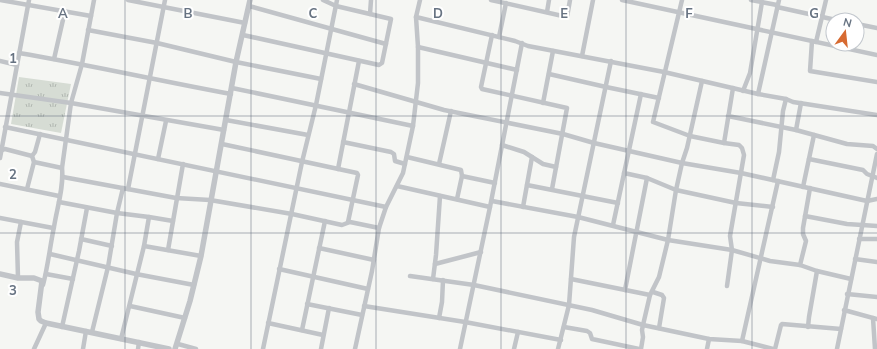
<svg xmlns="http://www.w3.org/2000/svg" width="877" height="349" font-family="Mulish,sans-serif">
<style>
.grass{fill:url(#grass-tufts)}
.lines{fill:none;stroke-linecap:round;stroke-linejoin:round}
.minor{stroke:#c1c4c8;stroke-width:4.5}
.tertiary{stroke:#c1c4c8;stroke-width:5.5}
.grid{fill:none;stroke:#677382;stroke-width:1;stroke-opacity:0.55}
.grid-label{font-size:13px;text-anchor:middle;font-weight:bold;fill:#677382;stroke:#fff;stroke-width:4;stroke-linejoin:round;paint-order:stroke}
</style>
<defs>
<pattern id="grass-tufts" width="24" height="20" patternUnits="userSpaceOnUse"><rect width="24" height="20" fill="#d6dcd4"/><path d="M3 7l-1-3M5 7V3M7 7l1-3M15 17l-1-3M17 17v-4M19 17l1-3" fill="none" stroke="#b1b7b1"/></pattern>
</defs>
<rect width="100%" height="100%" fill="#f5f6f3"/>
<!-- grass -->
<path class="grass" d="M19 77 71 84 61 133 11 124Z"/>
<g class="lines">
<!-- minor -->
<g class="minor">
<path d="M0 0 91 16"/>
<path d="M128 0 245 23"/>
<path d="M491 0 567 17 570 0"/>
<path d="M622 0 877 55"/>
<path d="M682 0 653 122 690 136 724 143 739 145 742 148 744 155 730 236 732 250 727 286"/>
<path d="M751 0 777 5"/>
<path d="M249 6 386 44"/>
<path d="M777 7 836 20"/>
<path d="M547 12 549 0"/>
<path d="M370 14 371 0"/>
<path d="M416 17 515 41 528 46 664 72 758 94 786 99 793 102 877 115"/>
<path d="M857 24 877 28"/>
<path d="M88 30 157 43 236 62 321 79"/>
<path d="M243 35 379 65 382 63 391 19 336 6 323 0"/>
<path d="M492 35 481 87 482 89 567 108 552 189"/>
<path d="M499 37 506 3"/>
<path d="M812 41 810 71 877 82"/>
<path d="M816 42 826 0"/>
<path d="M418 47 517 70"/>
<path d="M19 53C90 65 160 81 231 94"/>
<path d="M582 56 593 0"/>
<path d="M54 59 65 11"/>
<path d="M0 61 17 65"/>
<path d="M549 74 606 87 659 98"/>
<path d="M354 84 444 110 563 134 594 143 682 163 741 173 867 201 877 199"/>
<path d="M232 88 413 126"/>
<path d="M743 91 750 73 762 2"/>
<path d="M0 93 71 103 224 130"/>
<path d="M758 94 779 0"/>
<path d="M543 103 553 51"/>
<path d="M728 116 796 130 847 144 873 146 877 149"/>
<path d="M226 120 308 135"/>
<path d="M5 127 386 207"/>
<path d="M796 130 801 103"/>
<path d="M343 142 391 152 394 154 395 161 405 164"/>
<path d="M724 143 733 88"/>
<path d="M222 144 357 173 358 175 348 222"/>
<path d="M502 145 524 152 543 164 556 167"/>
<path d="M0 151 5 149 32 156"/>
<path d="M407 157 461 170 462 176 457 199"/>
<path d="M0 158 29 0"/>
<path d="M158 159 166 121"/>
<path d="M809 159 863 170 867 174 877 178"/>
<path d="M34 162 62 168"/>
<path d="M439 164 451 111"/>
<path d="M338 169 359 61"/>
<path d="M624 173 647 178 676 190 736 203 773 207"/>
<path d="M462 176 495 183"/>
<path d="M63 177 176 198 210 200 292 214 342 225 350 222 379 228"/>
<path d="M773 180 779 152 783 111 786 99"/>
<path d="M0 184 59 196"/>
<path d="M527 185 618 203"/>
<path d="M397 186 490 207"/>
<path d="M803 187 814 135"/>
<path d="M27 189 34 162 32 156 35 152 40 134"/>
<path d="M128 189 165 0"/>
<path d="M492 201 578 217 668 240 732 250 770 261 800 265 817 271 851 279"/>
<path d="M59 202 117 213 149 217 144 246 121 339"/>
<path d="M523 207 532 157"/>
<path d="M805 216 847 224 877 226"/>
<path d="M149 217 173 221"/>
<path d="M0 218 53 228"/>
<path d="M613 225 641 94"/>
<path d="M81 239 112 246"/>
<path d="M859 239H877"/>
<path d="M144 246 201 256"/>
<path d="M319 248 374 260"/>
<path d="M168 250 183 164"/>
<path d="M50 254 136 274 194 285"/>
<path d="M855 259 877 262"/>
<path d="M435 264 481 252"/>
<path d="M800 265 806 241 803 234V228L810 188"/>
<path d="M279 269 368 289"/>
<path d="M46 274 73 279"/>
<path d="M410 276 474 285 592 310 643 325 709 339 742 341 773 349"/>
<path d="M18 278 17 242 21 222"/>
<path d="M433 279 436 255 440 196"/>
<path d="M571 279 650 295"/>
<path d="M43 285C48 266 50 246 54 227 57 208 64 187 62 168L71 103 82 64 94 0"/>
<path d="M625 290 647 178"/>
<path d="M653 292 662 295 664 298 659 328"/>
<path d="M847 294 877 297"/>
<path d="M307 304 362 315"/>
<path d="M130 306 185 318"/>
<path d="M364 306 465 322 561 340"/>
<path d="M844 310 877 319"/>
<path d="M439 318 442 302 443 280"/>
<path d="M873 318 875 349"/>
<path d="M268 323 323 335"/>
<path d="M62 327 79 251 87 208"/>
<path d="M564 327 587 331 590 333 592 339 639 349"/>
<path d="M808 327 809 317 817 271"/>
<path d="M302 330 325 221"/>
<path d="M92 332 108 267 117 213 123 188"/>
<path d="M742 341 778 181"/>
<path d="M178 344 196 349"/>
<path d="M34 349 46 323"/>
<path d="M83 349 86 331"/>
<path d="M138 349 139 342"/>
<path d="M263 349 302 162 316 105 337 0"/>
<path d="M321 349 329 308"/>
<path d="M355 349 372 271 379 228 386 207 403 173 413 126 418 83V47L416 17 420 0"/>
<path d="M460 349 490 207 522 43"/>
<path d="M514 349 518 332"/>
<path d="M558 349 569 305 574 237 611 61"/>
<path d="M641 349 643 337 642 330 643 325 650 295 659 277 668 240 676 190 682 163 687 148 702 81"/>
<path d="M707 349 709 339"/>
<path d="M775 349 781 325 782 324 841 329"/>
<path d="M837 349 877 154"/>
</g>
<!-- tertiary -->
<g class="tertiary">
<path d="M0 274 18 278H34L42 281 38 312 39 319 41 321 46 323 169 349"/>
<path d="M175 349 190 301 201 256 236 62 250 0"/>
</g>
</g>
<!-- grid -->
<path class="grid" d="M125 0V349M251 0V349M376 0V349M501 0V349M626 0V349M752 0V349M0 116H877M0 233H877"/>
<g class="grid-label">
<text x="63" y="18">A</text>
<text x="188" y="18">B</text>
<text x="313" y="18">C</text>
<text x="438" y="18">D</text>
<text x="564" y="18">E</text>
<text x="689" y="18">F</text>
<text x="814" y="18">G</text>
<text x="13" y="63">1</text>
<text x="13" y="179">2</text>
<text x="13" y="295">3</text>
</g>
<!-- north arrow -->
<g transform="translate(845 32) rotate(15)"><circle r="19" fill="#ffffff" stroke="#c2c7cd"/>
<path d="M0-3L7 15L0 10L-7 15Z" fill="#d76a31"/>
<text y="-6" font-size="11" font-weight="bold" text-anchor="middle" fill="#677382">N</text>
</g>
</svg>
